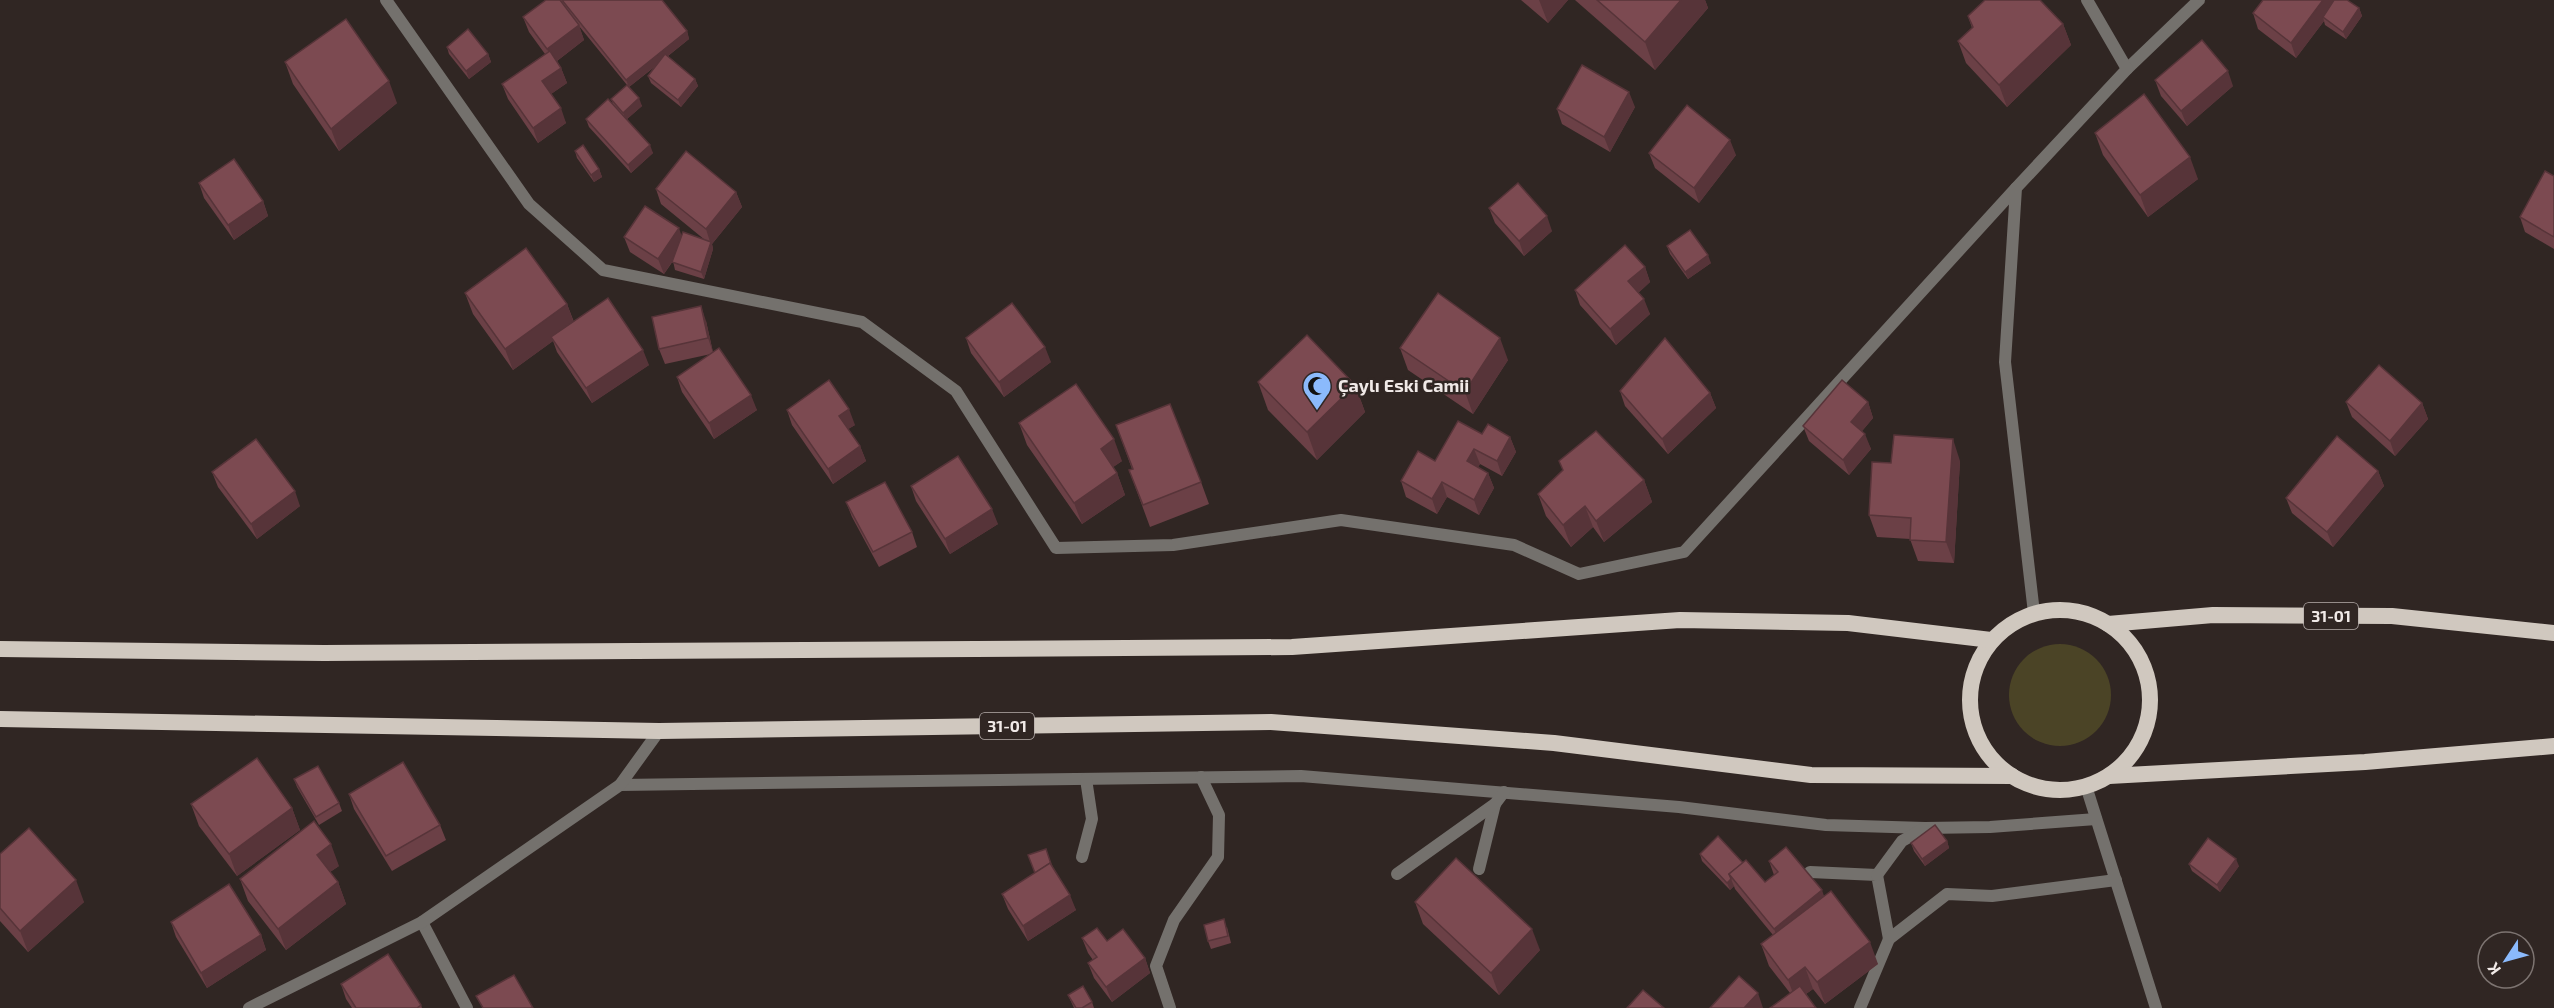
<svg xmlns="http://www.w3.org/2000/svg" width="2554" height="1008" font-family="'Exo 2',sans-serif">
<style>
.green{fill:#4b4426}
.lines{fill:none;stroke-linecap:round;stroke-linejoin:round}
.minor{stroke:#74716d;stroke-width:12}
.tertiary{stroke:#74716d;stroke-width:12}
.trunk{stroke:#d0c8bf;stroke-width:16}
.wall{fill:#6b4046}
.shaded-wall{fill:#573439}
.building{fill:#7c4a51;stroke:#573439;stroke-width:1.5}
.labels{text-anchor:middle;stroke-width:5;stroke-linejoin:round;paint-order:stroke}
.shield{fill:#302623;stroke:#b6aeac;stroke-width:1.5}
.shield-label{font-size:16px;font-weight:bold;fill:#f0e9e7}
.poi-label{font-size:18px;font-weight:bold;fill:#f0e9e7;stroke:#302623;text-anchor:start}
</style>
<rect width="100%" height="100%" fill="#302623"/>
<!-- green -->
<circle class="green" cx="2060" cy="695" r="51"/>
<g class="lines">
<!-- minor -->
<g class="minor">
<path d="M386 0 529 204 603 270 862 322 956 391 1056 548 1173 545 1341 520 1514 545 1579 574 1684 552 2016 188"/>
<path d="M2127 69 2199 0"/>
<path d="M620 785 1301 776 1679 807 1826 825 1925 828"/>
<path d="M1082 857 1092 819 1086 779"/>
<path d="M1479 869 1495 804"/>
<path d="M1810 872 1877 875 1889 939"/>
<path d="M1397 874 1495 804 1504 792"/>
<path d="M1877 875 1902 841 1925 828 1990 827 2096 819"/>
<path d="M422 922 467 1008"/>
<path d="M249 1008 422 922 620 785 659 731"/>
<path d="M1170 1008 1156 966 1174 920 1218 857 1219 815 1201 777"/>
<path d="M1860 1008 1889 939 1947 894 1992 896 2116 880"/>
</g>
<!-- tertiary -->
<g class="tertiary">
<path d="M2034 613 2005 362 2016 188 2127 69 2087 0"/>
<path d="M2086 786 2156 1008"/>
</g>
<!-- trunk -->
<g class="trunk">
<circle cx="2060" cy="700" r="90"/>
<path d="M2108 624 2213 615 2392 616 2554 633"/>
<path d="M0 649 324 653 1292 647 1680 620 1848 623 1991 640"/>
<path d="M0 719 659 731 1271 722 1554 743 1811 775 2012 776"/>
<path d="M2109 776 2365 762 2554 746"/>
</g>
</g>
<!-- wall -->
<g class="wall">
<path d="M546 0H662L687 31 689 39 668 56 695 79 698 86 681 107 651 83 648 76 657 65 629 87 642 106 627 119 653 153 631 173 589 127 586 119 613 104 611 99 627 85 579 26 584 40 557 61 561 68 567 83 551 94 566 123 538 143 508 99 502 84 545 54 529 32 523 17Z"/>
<path d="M1521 0H1568L1548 23Z"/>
<path d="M1575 0H1705L1708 8 1655 70Z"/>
<path d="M2359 8 2362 16 2346 39 2325 25 2324 21 2296 58 2258 29 2253 13Z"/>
<path d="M1968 16 2063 24 2071 45 2007 107 1966 63 1958 41 1972 28Z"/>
<path d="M447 47 488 54 491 62 469 79 449 54Z"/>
<path d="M285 62 397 103 339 151 293 84Z"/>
<path d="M2155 80 2233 86 2187 126 2161 96Z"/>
<path d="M1635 107 1610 152 1562 124 1557 109Z"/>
<path d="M2095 133 2198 179 2148 217 2103 155Z"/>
<path d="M575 151 599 169 602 177 594 182 577 158Z"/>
<path d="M1649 153 1736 155 1699 203 1655 168Z"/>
<path d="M2554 176V249L2525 232 2520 217Z"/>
<path d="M199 183 263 201 268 216 234 240 204 198Z"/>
<path d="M656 189 736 192 742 207 712 244 713 249 704 279 675 270 673 261 664 274 630 252 624 237 681 236 705 240 661 204Z"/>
<path d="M1489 208 1552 231 1524 256 1495 223Z"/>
<path d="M1667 246 1711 263 1688 279 1670 254Z"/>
<path d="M1645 267 1650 282 1638 293 1650 314 1616 345 1580 305 1575 290Z"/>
<path d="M465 293 567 304 574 322 649 365 592 403 557 352 553 341 513 370 473 314Z"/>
<path d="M706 321 713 352 757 410 714 439 682 392 677 377 711 354 665 364 659 349Z"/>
<path d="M966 338 1051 362 1004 397 971 353Z"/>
<path d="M1400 348 1508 360 1473 414 1408 370Z"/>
<path d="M1258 382 1355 385 1365 412 1317 460 1268 410Z"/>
<path d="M1620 391 1710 393 1716 408 1668 454 1625 406Z"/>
<path d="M1868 402 1873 418 1862 431 1871 449 1849 475 1809 441 1803 426Z"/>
<path d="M2346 402 2422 403 2428 419 2395 456 2352 417Z"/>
<path d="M787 410 855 425 848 429 860 446 866 461 833 484 792 425Z"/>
<path d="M1019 423 1122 461 1113 467 1117 473 1125 495 1082 524 1027 445Z"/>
<path d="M1116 425 1201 482 1209 504 1150 527 1129 470 1132 469Z"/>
<path d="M1482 434 1510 437 1516 452 1502 476 1480 464 1478 467 1488 473 1494 488 1479 515 1447 497 1437 514 1406 497 1401 481 1435 461Z"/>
<path d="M1960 461 1954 563 1918 561 1910 539 1877 537 1869 515 1891 463Z"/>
<path d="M2378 471 2384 486 2333 547 2292 513 2286 498Z"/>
<path d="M212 472 300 506 257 539 218 487Z"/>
<path d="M1644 480 1652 502 1604 542 1593 527 1571 547 1546 516 1538 494Z"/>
<path d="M911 486 998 524 950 554 916 501Z"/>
<path d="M846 502 912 532 917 547 879 567 852 517Z"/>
<path d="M294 779 339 803 342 811 319 825 297 787Z"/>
<path d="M349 794 440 825 446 840 392 871 354 809Z"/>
<path d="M191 804 292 808 300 830 237 876 199 826Z"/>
<path d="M1947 841 1949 848 1925 866 1914 851 1911 843Z"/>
<path d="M0 854 84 902 28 952 0 921Z"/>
<path d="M1700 854 1743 863 1765 882 1774 875 1769 861 1824 896 1878 964 1825 1004 1813 989 1806 994 1790 993 1769 966 1761 944 1773 935 1735 889 1734 886 1730 890 1702 861Z"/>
<path d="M2189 864 2239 866 2220 892 2192 871Z"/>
<path d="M339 866 330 872 338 882 346 904 286 950 248 901 240 879Z"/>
<path d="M1053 868 1076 910 1028 941 1008 909 1002 894Z"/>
<path d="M1415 902 1540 950 1499 995 1423 924Z"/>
<path d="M171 922 261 935 266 950 207 988 176 937Z"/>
<path d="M1227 927 1231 943 1211 949 1208 941Z"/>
<path d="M1082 938 1107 941 1145 958 1150 973 1112 1002 1094 978 1088 963 1093 960 1088 953Z"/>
<path d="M341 984 421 1005 422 1008H352L346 999Z"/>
<path d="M1068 995 1092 1002 1094 1008H1074Z"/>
</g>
<!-- shaded-wall -->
<g class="shaded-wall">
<path d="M1539 0H1568L1548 23Z"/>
<path d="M1681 0H1705L1708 8 1655 70 1645 42Z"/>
<path d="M2323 0H2340L2323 17 2324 21 2296 58 2291 43Z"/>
<path d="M2359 8 2362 16 2346 39 2343 32Z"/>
<path d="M2063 24 2071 45 2007 107 1999 85Z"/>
<path d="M579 25 584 40 553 64 547 49Z"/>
<path d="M687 31 689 39 629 87 626 80Z"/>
<path d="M488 54 491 62 469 79 466 71Z"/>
<path d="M561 68 567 83 548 96 542 81Z"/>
<path d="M2228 71 2233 86 2187 126 2181 111Z"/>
<path d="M695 79 698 86 681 107 678 100Z"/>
<path d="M389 81 397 103 339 151 331 129Z"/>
<path d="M1629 92 1635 107 1610 152 1604 137Z"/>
<path d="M639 98 642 106 626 120 623 113Z"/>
<path d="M561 108 566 123 538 143 533 128Z"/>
<path d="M1730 140 1736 155 1699 203 1694 188Z"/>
<path d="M650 145 653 153 631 173 628 165Z"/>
<path d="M2190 157 2198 179 2148 217 2140 195Z"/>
<path d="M599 169 602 177 594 182 591 175Z"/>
<path d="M736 192 742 207 712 244 713 249 704 279 701 272 710 242 706 229Z"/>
<path d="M263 201 268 216 234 240 228 225Z"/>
<path d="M1547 216 1552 231 1524 256 1519 241Z"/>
<path d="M679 228 684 243 664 274 658 259Z"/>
<path d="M1708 255 1711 263 1688 279 1685 272Z"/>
<path d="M1645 267 1650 282 1634 297 1628 281Z"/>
<path d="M1644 299 1650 314 1616 345 1610 329Z"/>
<path d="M567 304 575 326 551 337 553 341 513 370 505 349Z"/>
<path d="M701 306 706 321 713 353 708 338Z"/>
<path d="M1500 338 1508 360 1473 414 1465 392Z"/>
<path d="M1045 347 1051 362 1004 397 999 382Z"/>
<path d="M643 350 649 365 592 403 586 388Z"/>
<path d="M1355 385 1365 412 1317 460 1307 432Z"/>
<path d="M1710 393 1716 408 1668 454 1662 439Z"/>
<path d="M751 395 757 410 714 439 709 423Z"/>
<path d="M1868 402 1873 418 1857 437 1851 422Z"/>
<path d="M2422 403 2428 419 2395 456 2390 441Z"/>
<path d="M849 409 855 425 845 431 839 416Z"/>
<path d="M1865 434 1871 449 1849 475 1843 460Z"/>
<path d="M1510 437 1516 452 1502 476 1497 461Z"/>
<path d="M1114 439 1122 461 1109 470 1101 449Z"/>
<path d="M1953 439 1960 461 1954 563 1946 542Z"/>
<path d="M860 446 866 461 833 484 828 469Z"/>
<path d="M1474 449 1480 464 1473 477 1467 461Z"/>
<path d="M2378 471 2384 486 2333 547 2327 532Z"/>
<path d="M1117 473 1125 495 1082 524 1074 503Z"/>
<path d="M1488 473 1494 488 1479 515 1474 500Z"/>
<path d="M1644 480 1652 502 1604 542 1596 521Z"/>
<path d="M1442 482 1447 497 1437 514 1432 499Z"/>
<path d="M295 491 300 506 257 539 251 524Z"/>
<path d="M1585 506 1593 527 1571 547 1563 525Z"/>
<path d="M992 509 998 524 950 554 945 539Z"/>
<path d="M292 808 300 830 237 876 229 854Z"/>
<path d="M1947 841 1949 848 1925 866 1922 859Z"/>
<path d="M331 844 339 866 324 876 317 855Z"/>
<path d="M2236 859 2239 866 2220 892 2217 885Z"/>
<path d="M1731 879 1734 886 1730 890 1727 883Z"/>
<path d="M76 880 84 902 28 952 20 931Z"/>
<path d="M338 882 346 904 286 950 278 929Z"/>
<path d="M1822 890 1827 905 1780 944 1774 929Z"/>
<path d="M1070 895 1076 910 1028 941 1023 926Z"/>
<path d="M1532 929 1540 950 1499 995 1491 973Z"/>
<path d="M261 935 266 950 207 988 201 973Z"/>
<path d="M1870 942 1878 964 1825 1004 1817 982Z"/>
<path d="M1145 958 1150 973 1112 1002 1106 987Z"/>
<path d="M1805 967 1813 989 1796 1001 1788 980Z"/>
<path d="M1758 993 1763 1008H1744Z"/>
</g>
<!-- building -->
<g class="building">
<path d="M546 0H560L579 25 547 49 523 17Z"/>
<path d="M562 0H662L687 31 626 80Z"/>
<path d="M1597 0H1681L1645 42Z"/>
<path d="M1985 0H2040L2063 24 1999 85 1958 41 1973 27 1968 16Z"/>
<path d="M2263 0H2323L2291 43 2253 13Z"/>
<path d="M2334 0H2347L2359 8 2343 32 2323 17Z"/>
<path d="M346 19 389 81 331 129 285 62Z"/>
<path d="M468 29 488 54 466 71 447 47Z"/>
<path d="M2202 40 2228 71 2181 111 2155 80Z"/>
<path d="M550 51 561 68 542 81 561 108 533 128 502 84Z"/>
<path d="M665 54 695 79 678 100 648 76Z"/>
<path d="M1582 65 1629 92 1604 137 1557 109Z"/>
<path d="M627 85 639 98 623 113 611 99Z"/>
<path d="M2144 94 2190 157 2140 195 2095 133Z"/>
<path d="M608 99 650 145 628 165 586 119Z"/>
<path d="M1687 105 1730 140 1694 188 1649 153Z"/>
<path d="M583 145 599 169 591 175 575 151Z"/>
<path d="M686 151 736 192 706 229 656 189Z"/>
<path d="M234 159 263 201 228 225 199 183Z"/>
<path d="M2545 171 2554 176V237L2520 217Z"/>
<path d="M1518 183 1547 216 1519 241 1489 208Z"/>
<path d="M645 206 679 228 658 259 624 237Z"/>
<path d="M1690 230 1708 255 1685 272 1667 246Z"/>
<path d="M683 232 711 242 701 272 672 262Z"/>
<path d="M1625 245 1645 267 1628 281 1644 299 1610 329 1575 290Z"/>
<path d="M526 248 567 304 505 349 465 293Z"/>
<path d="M1438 293 1500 338 1465 392 1400 348Z"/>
<path d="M608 298 643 350 586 388 551 337Z"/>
<path d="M1012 303 1045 347 999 382 966 338Z"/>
<path d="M701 306 708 338 659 349 652 317Z"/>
<path d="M1307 335 1355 385 1307 432 1258 382Z"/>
<path d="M1665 338 1710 393 1662 439 1620 391Z"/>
<path d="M719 348 751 395 709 423 677 377Z"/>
<path d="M2379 365 2422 403 2390 441 2346 402Z"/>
<path d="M829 380 849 409 839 416 860 446 828 469 787 410Z"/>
<path d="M1842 380 1868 402 1851 422 1865 434 1843 460 1803 426Z"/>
<path d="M1076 384 1114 439 1101 449 1117 473 1074 503 1019 423Z"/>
<path d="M1170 404 1201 482 1143 505 1129 470 1133 469 1116 425Z"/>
<path d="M1458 421 1482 434 1488 424 1510 437 1497 461 1474 449 1467 461 1488 473 1474 500 1442 482 1432 499 1401 481 1418 451 1435 461Z"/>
<path d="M1596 431 1644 480 1596 521 1585 506 1563 525 1538 494 1563 470 1559 461Z"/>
<path d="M1894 435 1953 439 1946 542 1910 540 1911 518 1869 515 1872 462 1891 463Z"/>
<path d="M2337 436 2378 471 2327 532 2286 498Z"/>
<path d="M256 439 295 491 251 524 212 472Z"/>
<path d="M958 456 992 509 945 539 911 486Z"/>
<path d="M885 482 912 532 873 552 846 502Z"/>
<path d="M257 758 292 808 229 854 191 804Z"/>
<path d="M403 762 440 825 386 856 349 794Z"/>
<path d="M318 766 339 803 316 817 294 779Z"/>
<path d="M314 821 331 844 317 855 338 882 278 929 240 879Z"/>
<path d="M1935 825 1947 841 1922 859 1911 843Z"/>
<path d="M29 828 76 880 20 931 0 908V854Z"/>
<path d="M1718 836 1743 863 1729 874 1731 879 1727 883 1700 854Z"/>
<path d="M2208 838 2236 859 2217 885 2189 864Z"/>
<path d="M1786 847 1822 890 1774 929 1729 874 1746 860 1765 882 1778 872 1769 861Z"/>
<path d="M1046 849 1052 867 1050 863 1035 873 1028 855Z"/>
<path d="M1456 858 1532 929 1491 973 1415 902Z"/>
<path d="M1050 863 1070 895 1023 926 1002 894Z"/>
<path d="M229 884 261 935 201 973 171 922Z"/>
<path d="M1831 891 1870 942 1817 982 1805 967 1788 980 1761 944Z"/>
<path d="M1224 919 1228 936 1208 941 1204 925Z"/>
<path d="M1097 928 1107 941 1123 929 1145 958 1106 987 1088 963 1097 957 1082 938Z"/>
<path d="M388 954 421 1005 417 1008H356L341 984Z"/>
<path d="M514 975 533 1008H483L476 996Z"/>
<path d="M1739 976 1758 993 1744 1008H1710Z"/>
<path d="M1083 986 1092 1002 1082 1008H1076L1068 995Z"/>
<path d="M1800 986 1816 1008H1770Z"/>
<path d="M1643 990 1664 1008H1627Z"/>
</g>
<!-- icons -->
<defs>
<g id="mosque-pin" transform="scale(1.5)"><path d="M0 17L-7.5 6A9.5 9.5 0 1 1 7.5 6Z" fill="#8bbafc" stroke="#302623"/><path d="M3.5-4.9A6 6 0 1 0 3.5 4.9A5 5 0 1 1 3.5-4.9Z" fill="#111"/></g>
</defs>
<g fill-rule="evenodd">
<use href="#mosque-pin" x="1317" y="386"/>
</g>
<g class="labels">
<!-- shield labels -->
<g class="shield">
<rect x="2304" y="603" width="54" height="26" rx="4.5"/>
<rect x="980" y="713" width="54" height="26" rx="4.5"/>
</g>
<g class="shield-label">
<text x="2331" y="622">31-01</text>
<text x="1007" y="732">31-01</text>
</g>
<!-- poi labels -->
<g class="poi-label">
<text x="1338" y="392">Çaylı Eski Camii</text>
</g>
</g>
<!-- north arrow -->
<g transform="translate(2506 960) rotate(234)"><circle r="28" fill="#302623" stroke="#7d7471" stroke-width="1.5"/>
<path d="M0-4.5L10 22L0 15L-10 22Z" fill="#8bbafc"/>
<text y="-9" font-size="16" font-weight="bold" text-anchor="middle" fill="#f0e9e7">K</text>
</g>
</svg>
